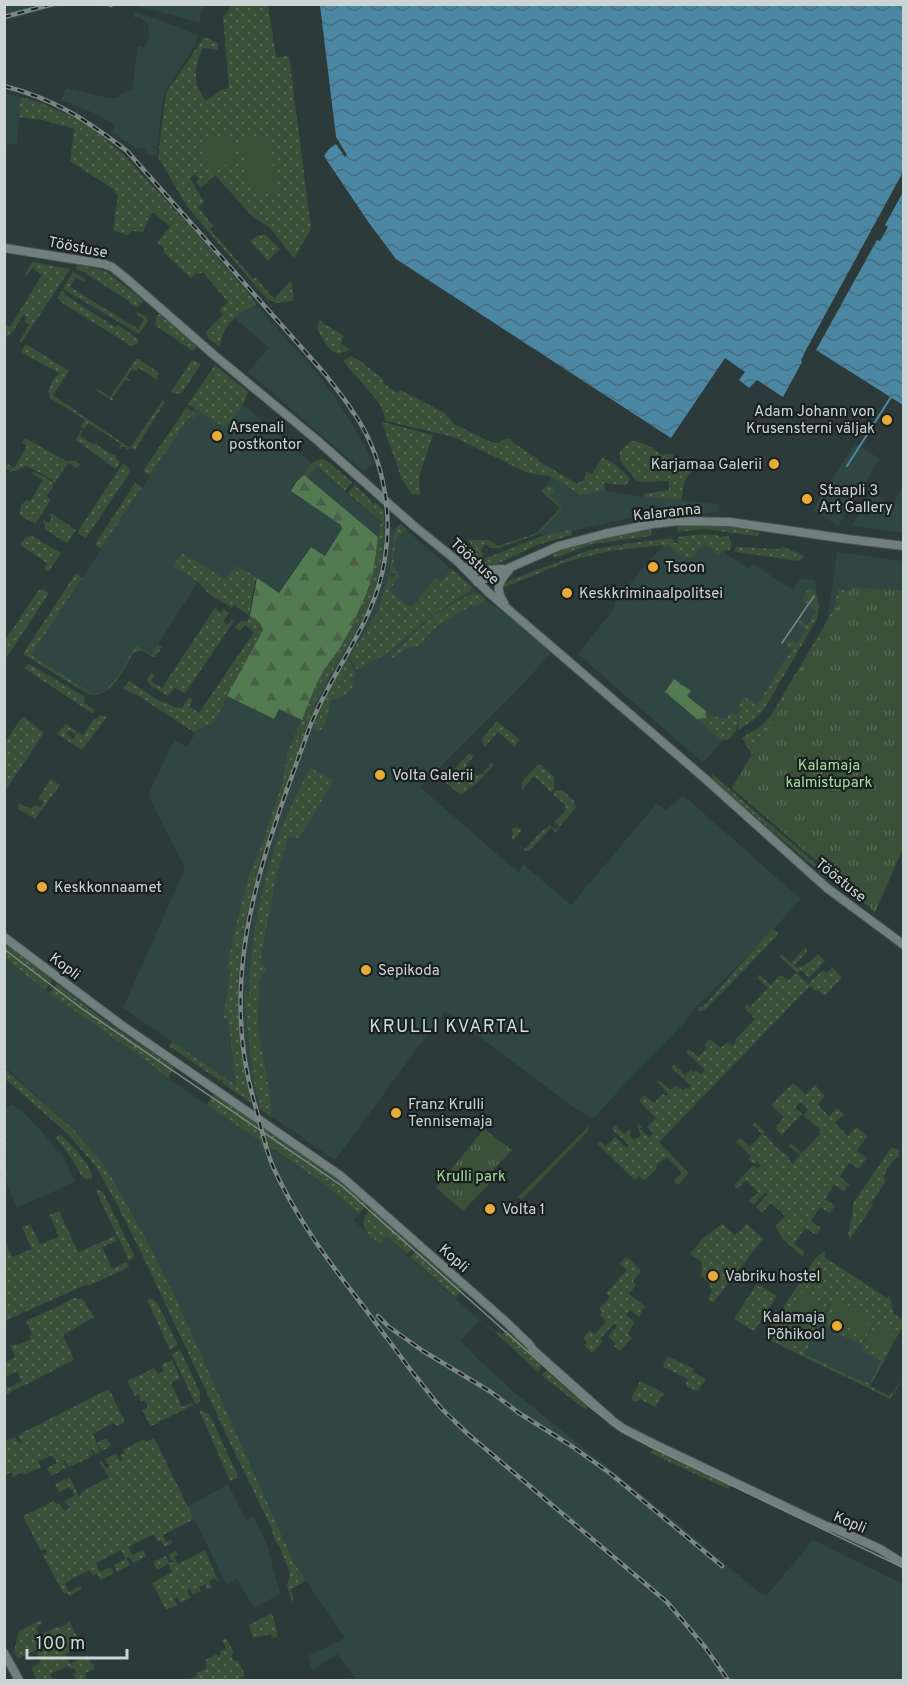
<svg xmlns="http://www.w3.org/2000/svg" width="908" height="1685" font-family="Overpass,sans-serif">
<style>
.built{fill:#2f4643}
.grass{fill:url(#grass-dots)}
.forest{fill:url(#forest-firs)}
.park{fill:url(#park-tufts)}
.pitch{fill:#3a5039}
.water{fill:url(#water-waves)}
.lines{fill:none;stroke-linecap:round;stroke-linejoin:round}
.stream{stroke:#4b87a3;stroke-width:2}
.minor-casing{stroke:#4b5856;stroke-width:10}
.minor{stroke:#71807e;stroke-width:8}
.tram{stroke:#7b8785;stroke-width:1.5}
.rail-casing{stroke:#7b8785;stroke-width:4.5}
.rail{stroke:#1a201f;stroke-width:2;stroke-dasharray:7;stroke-linecap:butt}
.poi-dot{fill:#e9ab38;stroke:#1a201f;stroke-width:2}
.labels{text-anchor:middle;stroke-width:4.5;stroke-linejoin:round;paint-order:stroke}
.street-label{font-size:15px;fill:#ccd5d3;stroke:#1a201f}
.poi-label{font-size:15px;fill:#ccd5d3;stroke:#1a201f;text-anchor:start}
.park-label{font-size:15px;fill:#a2de9f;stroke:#1a201f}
.quarter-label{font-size:18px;letter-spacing:1.5px;fill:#cedfdd;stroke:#1a201f}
</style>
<defs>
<pattern id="grass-dots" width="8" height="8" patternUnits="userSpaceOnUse" patternTransform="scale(1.5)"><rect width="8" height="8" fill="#3a5039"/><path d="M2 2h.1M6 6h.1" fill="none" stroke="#556855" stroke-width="1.8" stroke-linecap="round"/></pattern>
<pattern id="forest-firs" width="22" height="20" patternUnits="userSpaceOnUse" patternTransform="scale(1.5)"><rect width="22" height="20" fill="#547a52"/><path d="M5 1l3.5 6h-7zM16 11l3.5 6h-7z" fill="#4a6049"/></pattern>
<pattern id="park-tufts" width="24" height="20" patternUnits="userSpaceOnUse" patternTransform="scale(1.5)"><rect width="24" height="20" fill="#3a5039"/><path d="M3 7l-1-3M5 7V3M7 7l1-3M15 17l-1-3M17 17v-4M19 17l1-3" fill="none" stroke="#556855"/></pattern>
<pattern id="water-waves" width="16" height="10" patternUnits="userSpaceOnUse" patternTransform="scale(1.5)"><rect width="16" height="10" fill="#4b87a3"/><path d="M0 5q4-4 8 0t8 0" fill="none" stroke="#466e80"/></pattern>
</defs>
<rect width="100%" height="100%" fill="#2c3a39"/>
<!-- built -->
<g class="built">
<path d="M5 4H111V5L110 7 88 5 65 6 46 9 5 21Z"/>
<path d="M134 5H205L200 16 201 23Z"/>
<path d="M134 12 162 21 198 35 194 47 189 55 164 94 156 155H149L144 149 137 148 113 133 114 124 94 113 61 100 66 88 108 98H118L119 94 132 90 138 46 145 47 148 42 149 35 148 25 139 17H133Z"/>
<path d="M5 93 21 97 17 143 5 145Z"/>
<path d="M256 305 311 366 336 398 364 444 374 464 363 471 248 372 269 347 235 319 237 315 246 309Z"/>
<path d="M241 403 384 525 395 529 400 524 486 600 555 649 521 686 420 787 519 873 523 864 571 905 657 803 666 810 683 795 801 899 770 933 693 1010 687 1020 624 1085 593 1119 573 1107 445 1011 335 1160 238 1094 236 1085 123 1008 185 868 148 795 171 746 175 740 187 747 198 729 213 724 227 696 274 719 279 708 302 720 351 628 367 592 378 537 365 527 341 525 343 529 325 556 310 547 279 593 237 566 225 580 182 553 173 566 198 582 151 655 136 645 119 674 105 691 92 694 31 655 196 406Z"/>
<path d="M855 443 880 459 838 526 813 510Z"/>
<path d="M550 476 580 495 605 491 645 497 719 504 720 511 704 514H660L645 515 547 536 537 533 560 508 541 491 548 485Z"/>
<path d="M901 490 903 491V533L851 526 872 493 892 505Z"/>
<path d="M725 538 727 550 725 553 749 569 753 564 792 589 800 579 815 580 818 598 814 623 758 715 729 733 703 763 578 654 613 610 616 600 654 555 669 544Z"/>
<path d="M837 552 903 561V590L851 587 826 629Z"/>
<path d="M4 959 45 990 140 1056 172 1081 324 1184 359 1214 354 1221 380 1244 387 1237 479 1320 461 1341 476 1357 514 1392 682 1527 760 1593 767 1595 813 1540 903 1584V1680H357L337 1654 312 1671 308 1656 345 1638 294 1563 204 1366 172 1290 146 1239 105 1166 73 1129 5 1067Z"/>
<path d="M12 1104 29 1118 63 1155 75 1182 17 1208 5 1180 4 1171 8 1169 5 1143 8 1141 5 1133V1107Z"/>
<path d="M811 1265 903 1327 889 1349 890 1350 869 1388 764 1337Z"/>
<path d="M228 1484 246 1520 253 1516 267 1545 280 1594 254 1608 237 1579 226 1585 188 1506Z"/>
</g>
<!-- grass -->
<g class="grass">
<path d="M232 5H268L276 57 289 56 311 229 294 258 270 228 252 216 215 175 201 188 196 182 199 179 195 174 190 178 204 202 198 207 213 226 210 229 253 279 255 277 274 299 291 280 294 301 276 303 267 299 188 208 158 157 166 93 204 37 218 43V50L203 48C194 68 192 83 206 101L221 90 229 88 223 17Z"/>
<path d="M21 97 41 103 84 122 121 152 187 223 252 297 256 305C237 312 222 327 220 347L209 339 206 332 223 314 220 310 222 307 228 302 203 272 199 274 196 273 191 278 163 252 165 249 157 242 170 227 153 212C148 218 147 225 143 232L132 231 127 235 113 230 118 195 113 189 70 161 74 129 43 120 19 117Z"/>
<path d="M259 235H266L280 249 268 261 250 241Z"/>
<path d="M32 262 70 269 22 342 21 343 19 342 29 325 24 321 27 317 23 315 12 333 6 337 5 324 10 327 42 275 32 268 27 276 25 275Z"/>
<path d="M77 265 106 271 144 301 137 308 129 303V301L82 271 76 270Z"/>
<path d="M73 272 85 279 84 282 75 277 70 287 138 329 144 320 137 315 138 312 147 317 148 321 139 334 63 289Z"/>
<path d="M61 291 64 292 65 295 115 327 118 325 138 339V344L131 346 61 302 58 298Z"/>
<path d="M159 314 197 346 194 350 192 351 155 325 156 317Z"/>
<path d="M319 320 344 336 341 344 350 349C346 351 339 355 336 353 329 351 320 335 317 329Z"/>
<path d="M26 344 69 371 53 395 130 448 163 400 165 402 135 450 130 448 128 450 123 446 120 449 119 448 121 444 88 423 84 429 81 427 84 421V419L50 398 48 391 56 375 58 376 59 373 21 352Z"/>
<path d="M351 356 359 360 379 376 382 378 384 384 398 393 400 390 445 413 454 424 491 442 499 443 504 439 511 438V441L539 460V461L577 484 585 479 586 472 592 474 602 458C613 461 623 470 630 479L626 485 604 483 605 491 580 495 550 476 528 473 454 437 386 421 380 404 343 361Z"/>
<path d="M136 359H139L159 373 157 376 158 377 157 380 139 368 136 371 132 369 127 377 130 381 125 380 112 398 115 401 111 400 97 391 96 388 110 397Z"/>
<path d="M192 360 201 364 182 393 178 394 171 392Z"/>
<path d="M215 365 248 392 243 405 226 427 214 421 188 404Z"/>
<path d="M186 408 197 414 194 418 190 416 150 475 143 471Z"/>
<path d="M382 422 433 435 419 477 420 495 412 494 402 480Z"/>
<path d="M81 430 83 431 80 436 94 445 97 442V445L113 455 115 454 116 455 115 458 120 462 116 469 76 440Z"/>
<path d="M25 438 66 461H75L80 464 77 468 68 463 54 484 51 479 27 466 11 472 5 468 8 464 14 468 27 446 22 443Z"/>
<path d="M631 441C643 441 653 448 662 455L671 454 694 468 685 480 681 500 645 497 643 494 669 490V481L643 482 635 480 633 476 620 461V451Z"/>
<path d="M323 459 327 461 352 482 345 491 317 467 306 477 304 475C310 467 312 459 323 459Z"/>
<path d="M123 463 130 469V472L86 538 79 534 78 531Z"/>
<path d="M33 471 50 480 54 485 47 496 51 500 35 524 20 515 21 505 27 500 30 501 43 480 32 473Z"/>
<path d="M135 483 142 487 101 549 96 545V543Z"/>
<path d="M355 485 369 498V499L374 504 376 503 384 510C385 546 381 578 367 611L321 692 315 705C305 732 296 760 286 787 277 814 266 841 258 869 235 950 231 1022 252 1103L222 1083 223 1080 221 1079 220 1081 169 1046 173 1042 236 1085 228 1019 223 1018 231 971 227 969 234 933 248 879 264 838 282 784 288 751 315 687 324 670 340 648 351 628 367 592 381 522 348 493Z"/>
<path d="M548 485 554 489V494L551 493 550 496 561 506V510L538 534 499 548H490L486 544 484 545 481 550 483 557 485 558 489 557 542 536 570 530 572 531V535L537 545 495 565 478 566 476 562V558L473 556C476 546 470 544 466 537L469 540H489L498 546 537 533 560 508 541 491Z"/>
<path d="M51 513 76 530 67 543 44 529 46 525 43 522 44 520 49 523 52 517 49 515Z"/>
<path d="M400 524 407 529 396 539C395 552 390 565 400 576L389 590 410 607H412L434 580 437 578 441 581 452 569 473 588 439 611 415 629 390 652 366 664 362 669H356L349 657 377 613 389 576 395 577 396 573 390 572 395 529Z"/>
<path d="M677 525H717L759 532V535L757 536 704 529 678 532Z"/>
<path d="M651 530V536L593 544 555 558 552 555C582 539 618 535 651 530Z"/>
<path d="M702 534 718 535V537L728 536 732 544 730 550 721 551 719 555 714 553V550L702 544 693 557 685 558 674 551 669 544 664 548 662 545 609 551 569 561 505 587 503 585 510 580 590 550 620 545V546H623V544L673 538 674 543H678V537Z"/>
<path d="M32 536 61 553 48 572 44 569 47 563 20 545C23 540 26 536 32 536Z"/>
<path d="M736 547 778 549 784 547C791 551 797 552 804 556L803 558 798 561 737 552 734 550Z"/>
<path d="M182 553 225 579 237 566 256 577 249 616 234 605 232 608C222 601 206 595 201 584L173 566Z"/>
<path d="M76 573 82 578 31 655 93 694 105 691 119 674 136 645 151 655 158 644 162 647 155 657 151 656 142 650 134 652C123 669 110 703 86 693L23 654Z"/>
<path d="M43 589 49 593 7 657 5 655V640L39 590Z"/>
<path d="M810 589 815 590 819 607 817 619 763 711 755 719 738 730 740 702 744 697 757 705 792 650 786 645 791 639 797 643 806 629 797 622 799 620 808 625 816 610 809 605 815 595H813L807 604 803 601 805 593Z"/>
<path d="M838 589 849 591 732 788 752 755 742 738 761 726 770 717 834 609Z"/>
<path d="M472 594H480L486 600 475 607 472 605 467 608 432 630 420 645 405 649 393 659 392 656C414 632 442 606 472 594Z"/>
<path d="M216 606 217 607V610L222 613 223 609 229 613 223 622 228 625 232 619 234 621 185 693 175 688 168 696 150 685 147 680 151 673 155 675 151 681 162 688Z"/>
<path d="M250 616 260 623 263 629 213 724 198 729 195 733 137 695 123 689 129 681 161 702H166L173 707 182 708 189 697 193 700 189 706 199 713 254 632 244 625 240 631 235 628 240 621 247 622Z"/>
<path d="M348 659 356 674 351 680 354 685 346 695 331 701 325 724 320 732 313 728 325 698Z"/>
<path d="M29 664 85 697 84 703 95 710 93 714 24 668Z"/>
<path d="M706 711 710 715 727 719 729 714H738L736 731 728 740 720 739 697 719 705 718Z"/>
<path d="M100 715 107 717 82 750 57 734 66 724 77 731 75 734 69 730 66 734 73 739 78 732 83 735 94 719H96Z"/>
<path d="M24 717 43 732V734L6 790 5 782 7 777 5 776V742L20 720Z"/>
<path d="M497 721 520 740 515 745 516 746 515 747 498 732 487 744 486 747 483 744 482 738Z"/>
<path d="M469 753 474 756 466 765 477 776 482 773 484 774 485 772 484 771 487 767 489 768 491 766 489 765 492 762 493 766 477 783 461 795 446 783V779Z"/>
<path d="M538 765H541L554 777V789L551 792 534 776 522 790V782Z"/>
<path d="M310 768 334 780 299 838 289 836 276 875 260 964 267 968 259 981 258 1011V1029L271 1101V1117L260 1109 252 1072 244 991 249 997C250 920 272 836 310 768Z"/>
<path d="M712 774 822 869 820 872 713 780Z"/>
<path d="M50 779 60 785 35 819 18 809 19 803 30 809 35 805 40 808 44 802 38 799Z"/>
<path d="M562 790 574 801 576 808 562 823 556 832 551 828 529 851H526L511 838 514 834 511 829 517 827 522 830 513 840 525 849 545 828H548L549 825 556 830 559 826 554 822 566 810 565 805 553 794 555 791Z"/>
<path d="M772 929 777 932 778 935 705 1010 700 1011 697 1009 698 1007H703Z"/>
<path d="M5 943 51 978 52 981 45 990 5 959Z"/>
<path d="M806 947 807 952 794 965 796 968 807 964 818 954 825 961 809 978 801 970 797 973 808 984 823 970 827 973 832 967 842 978 824 996 818 990 816 991 810 986 659 1142 689 1173 678 1185 674 1181 682 1173 667 1157 658 1164 655 1171 644 1180 639 1176 635 1180 597 1144 600 1141 606 1147 615 1137 626 1148 629 1145 612 1129 615 1125 624 1134 631 1129 630 1136 634 1140 641 1135 637 1123 642 1127 640 1129 649 1137 653 1133 647 1127 656 1118 639 1101 644 1095 654 1103 663 1094 666 1096 668 1094 657 1082 659 1080 670 1090 676 1085 683 1091 686 1087 689 1089 691 1086 671 1067 674 1064 685 1075 691 1070 693 1072 697 1071 701 1074 705 1070 686 1052 689 1049 698 1057 707 1048 704 1045 710 1039 721 1048 727 1042 732 1046 736 1042 735 1040 755 1019 744 1007 747 1004 750 1007 768 988 757 978 760 975 771 985 780 975 788 980 797 973 779 956 782 954 791 963Z"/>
<path d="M57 984 112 1026 174 1067 168 1078 140 1056 49 993Z"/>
<path d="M5 1069 73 1129 105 1166 146 1239 172 1290 294 1563 306 1581 291 1589 294 1603 292 1601 287 1585 290 1575 289 1570 286 1564 280 1547 275 1540 271 1527 233 1449 151 1273 123 1216 97 1168 68 1134 5 1079Z"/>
<path d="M793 1083 806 1095 815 1085 825 1096 818 1105 829 1116 837 1108 844 1114 835 1123 848 1136 857 1127 867 1136 857 1151 867 1158 859 1169 849 1163 840 1177 849 1184 844 1191 834 1185 825 1199 835 1206 830 1213 820 1207 811 1221 821 1228 816 1235 805 1228 794 1244 805 1252 802 1256 784 1240 775 1226 785 1216 771 1203 762 1213 756 1207 768 1194 766 1192 753 1205 749 1201 758 1192 746 1180 737 1189 734 1186 753 1165 758 1169 761 1166 757 1162 754 1164 749 1160 751 1156 736 1142 740 1138 750 1147 762 1134 753 1125 755 1122 765 1132 763 1133 774 1144V1145L783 1153 784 1152 789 1157 790 1161 793 1164 800 1155 788 1146 791 1144 802 1153 820 1134 819 1132 821 1130 803 1115 808 1109 800 1102 795 1108 802 1114 782 1135 775 1128 784 1117 771 1105Z"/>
<path d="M214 1094 257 1124 258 1127 263 1128 325 1170 348 1187 367 1204 359 1214 324 1184 272 1148 263 1150 260 1141 207 1105Z"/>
<path d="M590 1125 587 1132 522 1199 519 1198 518 1197Z"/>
<path d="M60 1134C70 1144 93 1165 92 1179L83 1178 68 1153 56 1138Z"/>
<path d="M892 1147 899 1151V1156C892 1162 885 1169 884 1178L886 1181 871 1203 873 1205 850 1239 848 1235 853 1210V1203Z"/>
<path d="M95 1189 103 1192 135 1257 129 1261Z"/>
<path d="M371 1209 412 1245 413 1248 407 1254 387 1237 380 1244C367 1233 355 1224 371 1209Z"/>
<path d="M59 1211 78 1252 115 1236 117 1241 102 1247 112 1269 127 1262 129 1267 88 1286 87 1284 5 1321V1241L12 1257 32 1249 22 1227 30 1224 40 1244 59 1237 50 1215Z"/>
<path d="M722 1224 735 1235 747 1224 763 1239 713 1303 708 1299 712 1291 709 1283 701 1276 702 1262 690 1254 702 1239Z"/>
<path d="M417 1251 463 1289 456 1298 410 1257Z"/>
<path d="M826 1251 824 1257 887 1298 889 1295 894 1314 903 1320V1327L889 1349 890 1350 870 1386 890 1396 903 1378 890 1399 848 1378 850 1376 870 1384 881 1360 865 1352 862 1348 876 1320H875L862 1345 824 1326 827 1321 824 1319 831 1303H829L818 1326 815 1325 824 1304 800 1293 803 1348 813 1328 817 1330 804 1354 846 1374 845 1377 764 1337 817 1256Z"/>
<path d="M625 1258 630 1259 641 1271 633 1281 636 1285 629 1294 645 1306 639 1317 630 1310 626 1315 635 1322 628 1334 632 1338 620 1351 614 1346 616 1344 608 1336 617 1326 615 1323 600 1339 603 1341 592 1353 584 1345 587 1342 583 1338 590 1330 595 1334 606 1322 600 1315 602 1312 599 1309 610 1297 606 1293 619 1280 618 1279 627 1270 619 1264Z"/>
<path d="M758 1282 757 1285 760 1287 761 1286 777 1296 754 1331 734 1319Z"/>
<path d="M73 1298 83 1299 94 1317 63 1335 74 1360 5 1395V1381L8 1388 22 1381 17 1371 5 1377V1362L15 1357 10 1345C18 1345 22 1344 31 1339L29 1336 32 1334 26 1321 62 1305V1304Z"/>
<path d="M153 1299 158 1304 178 1345 170 1350 147 1300Z"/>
<path d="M460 1302 496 1333 498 1331 502 1335 506 1330H509L544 1364 538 1372 510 1346Z"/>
<path d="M180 1350 200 1392V1401L196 1405 172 1354Z"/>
<path d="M667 1356 694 1369 693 1372 706 1379 698 1391 687 1387 686 1384 688 1379 663 1367Z"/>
<path d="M172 1360 180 1378 171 1383 182 1407 192 1403 193 1405 151 1426 142 1410 148 1407 145 1400 141 1401 139 1394 135 1396 127 1381 154 1368 158 1374 164 1371 161 1365Z"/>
<path d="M549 1369 590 1404 586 1410 541 1375Z"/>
<path d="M640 1381 664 1393 655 1407 640 1399 636 1402 631 1399Z"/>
<path d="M109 1389 125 1422 117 1426 113 1423 93 1434 97 1443 107 1438 111 1446 102 1451 97 1443 100 1452 95 1454 91 1447H90L93 1455 91 1456 87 1448 90 1457 72 1466 68 1458 71 1466 69 1467 64 1460 63 1461 67 1468 64 1470 59 1462 63 1470 51 1476 47 1468 57 1463 52 1455 38 1461 41 1467 24 1475 22 1472 13 1477 11 1472 5 1475V1441L15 1437 20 1444 22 1443 18 1435Z"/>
<path d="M199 1410 204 1411 210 1415 237 1474V1478L230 1481Z"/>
<path d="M154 1438 194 1519 163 1535 166 1542 171 1540 172 1543 165 1547 161 1540 157 1541 154 1534 128 1547 132 1555 143 1550 146 1556 133 1563 129 1556 126 1558 130 1565 117 1572 114 1565 125 1559 121 1550 96 1563 100 1572 111 1567 114 1573 101 1580 97 1574 93 1576 89 1570 65 1583 69 1592 80 1586 82 1589 69 1596 67 1593 64 1594 44 1557 43 1555 47 1552 45 1549 41 1551 23 1516 54 1501 56 1504 59 1503 64 1511 70 1508 64 1501 74 1496 73 1490H71L69 1487 59 1492 55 1484 65 1479 70 1487 66 1479 70 1477 79 1497 85 1490 109 1477 99 1462 102 1461 106 1468 110 1466 105 1459 116 1454 120 1461 123 1460 120 1455 125 1453 123 1450 144 1439 146 1442Z"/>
<path d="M654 1446 730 1485 728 1489 650 1453Z"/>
<path d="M205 1550 219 1583 214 1578 209 1581 212 1587 208 1589 205 1584 199 1587 201 1591 193 1595 190 1589 187 1591 191 1598 180 1603 177 1597 174 1599 177 1605 166 1610 152 1583 172 1572 168 1564 157 1570 153 1562 166 1556 169 1563 173 1562V1560L171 1561 169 1554 176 1551 178 1555 174 1557 178 1564Z"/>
<path d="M272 1613 278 1637 272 1638 271 1634 253 1638 249 1625Z"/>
<path d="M41 1620 42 1624 36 1627 40 1635 58 1627 59 1628 67 1624V1622L69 1621 81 1644 65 1654 70 1664 87 1655 95 1669 85 1673 86 1680H76L73 1674 77 1672 74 1668 71 1669 68 1666 50 1674 53 1680H37L31 1668 41 1662 36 1650 18 1659 14 1652 19 1631Z"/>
<path d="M226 1638 234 1653 231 1656 234 1661 238 1660 245 1676 235 1680H188L197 1676 196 1673 207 1668 205 1660 217 1654 218 1656 221 1654 220 1652 226 1648 222 1640Z"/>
</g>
<!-- forest -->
<g class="forest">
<path d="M304 475 378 537 373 573 367 592 351 628 340 648 324 670 315 687 302 720 279 709 274 719 227 696 263 630 260 623 250 616 257 578 279 593 311 547 325 556 342 529 341 525 291 491 297 481Z"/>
<path d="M674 679 691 691 687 696 706 711 705 718 697 719 665 692Z"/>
</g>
<!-- park -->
<g class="park">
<path d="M851 587 903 590V849L875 912 823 867 825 863 824 859 819 858 815 860 732 788Z"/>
<path d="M484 1129 512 1150 490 1173 495 1178 463 1211 436 1188Z"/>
</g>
<!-- pitch -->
<g class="pitch">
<path d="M229 134 236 163 209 169 203 140Z"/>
<path d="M266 136 278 189 252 194 240 142Z"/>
<path d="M800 1292 824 1304 803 1348 779 1337Z"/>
<path d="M837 1302 870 1318 862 1334 829 1318Z"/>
<path d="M881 1321 895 1328 883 1353 869 1347Z"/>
</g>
<!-- water -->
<g class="water">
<path d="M320 5H903V172L807 348 801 360 802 362 783 397 757 380 749 388 739 380 745 372 725 358 671 438 396 259 369 223 324 156 329 149 336 144 345 157 347 155 336 137Z"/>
<path d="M903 192V405L816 350 877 240 880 241 888 227 885 225Z"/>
</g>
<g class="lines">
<!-- stream -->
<path class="stream" d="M847 466 891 397"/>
<!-- minor casing -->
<g class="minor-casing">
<g id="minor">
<path d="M4 248 104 264 112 267 127 279 214 355 318 441 414 526 456 560 488 592 702 776 827 888 904 945"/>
<path d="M464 567 476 571 502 569"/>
<path d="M477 582 559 546 604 534 652 524 679 521 730 522 847 539 904 546"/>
<path d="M504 603C495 589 498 582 509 570"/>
<path d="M4 937 120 1024 341 1176 505 1321 529 1344 533 1350 614 1422 624 1429 652 1443 826 1526 836 1529 880 1549 904 1564"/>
<path d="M4 1653 19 1680"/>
</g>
</g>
<!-- minor -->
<use href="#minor" class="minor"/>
<!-- tram -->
<g class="tram">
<path d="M782 643 814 596"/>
<path d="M4 949 81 1008 342 1186 591 1408 620 1430 651 1447 904 1568"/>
</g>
<!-- rail casing -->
<g class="rail-casing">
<g id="rail">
<path d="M110 4 111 5"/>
<path d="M4 17 53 4"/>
<path d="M4 86C55 99 86 120 127 151L325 374C334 386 345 399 353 412 382 453 393 509 385 558 376 622 331 670 309 729 275 823 236 919 241 1020 242 1052 248 1082 257 1112 262 1131 266 1151 274 1169 296 1217 328 1261 360 1302 378 1326 395 1349 413 1373 423 1385 432 1398 443 1410 451 1418 460 1426 468 1434L667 1602 705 1647 728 1680"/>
<path d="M378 1316 389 1327 423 1351 491 1392 519 1413 570 1445 611 1474 722 1566"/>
</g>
</g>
<!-- rail -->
<use href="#rail" class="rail"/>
</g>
<!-- markers -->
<g class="poi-dot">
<circle cx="887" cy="420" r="6"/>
<circle cx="217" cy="436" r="6"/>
<circle cx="774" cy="464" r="6"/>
<circle cx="807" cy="499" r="6"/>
<circle cx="653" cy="567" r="6"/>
<circle cx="567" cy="593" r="6"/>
<circle cx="380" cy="775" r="6"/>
<circle cx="42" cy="887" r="6"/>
<circle cx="366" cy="970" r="6"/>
<circle cx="396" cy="1113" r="6"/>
<circle cx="490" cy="1209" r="6"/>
<circle cx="713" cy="1276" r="6"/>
<circle cx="837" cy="1326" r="6"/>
</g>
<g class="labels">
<!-- street labels -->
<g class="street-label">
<text transform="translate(78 247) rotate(11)" y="5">Tööstuse</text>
<text transform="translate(667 512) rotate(-6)" y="5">Kalaranna</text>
<text transform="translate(475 561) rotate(43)" y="5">Tööstuse</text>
<text transform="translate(841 880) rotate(39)" y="5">Tööstuse</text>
<text transform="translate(65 966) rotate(37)" y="5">Kopli</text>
<text transform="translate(454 1258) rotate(41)" y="5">Kopli</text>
<text transform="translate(850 1522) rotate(23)" y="5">Kopli</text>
</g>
<!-- poi labels -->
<g class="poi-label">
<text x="875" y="416" text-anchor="end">Adam Johann von<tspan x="875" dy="17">Krusensterni väljak</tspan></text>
<text x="229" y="432">Arsenali<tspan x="229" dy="17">postkontor</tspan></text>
<text x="762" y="469" text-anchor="end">Karjamaa Galerii</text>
<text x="819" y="495">Staapli 3<tspan x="819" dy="17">Art Gallery</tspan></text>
<text x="665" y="572">Tsoon</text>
<text x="579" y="598">Keskkriminaalpolitsei</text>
<text x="392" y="780">Volta Galerii</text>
<text x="54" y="892">Keskkonnaamet</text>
<text x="378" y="975">Sepikoda</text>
<text x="408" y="1109">Franz Krulli<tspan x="408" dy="17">Tennisemaja</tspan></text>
<text x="502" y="1214">Volta 1</text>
<text x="725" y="1281">Vabriku hostel</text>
<text x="825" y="1322" text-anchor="end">Kalamaja<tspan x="825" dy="17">Põhikool</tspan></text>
</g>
<!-- park labels -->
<g class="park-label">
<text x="829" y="770">Kalamaja<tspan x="829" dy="17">kalmistupark</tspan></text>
<text x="471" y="1181">Krulli park</text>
</g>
<!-- quarter labels -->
<g class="quarter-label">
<text x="450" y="1032">KRULLI KVARTAL</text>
</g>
</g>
<!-- border -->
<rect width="908" height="1685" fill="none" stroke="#ccd5d3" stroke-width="12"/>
<!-- scale -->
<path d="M27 1649v9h100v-9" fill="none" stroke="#ccd5d3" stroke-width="3"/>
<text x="36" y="1649" font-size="18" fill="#ccd5d3" stroke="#1a201f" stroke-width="4.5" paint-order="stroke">100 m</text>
</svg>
